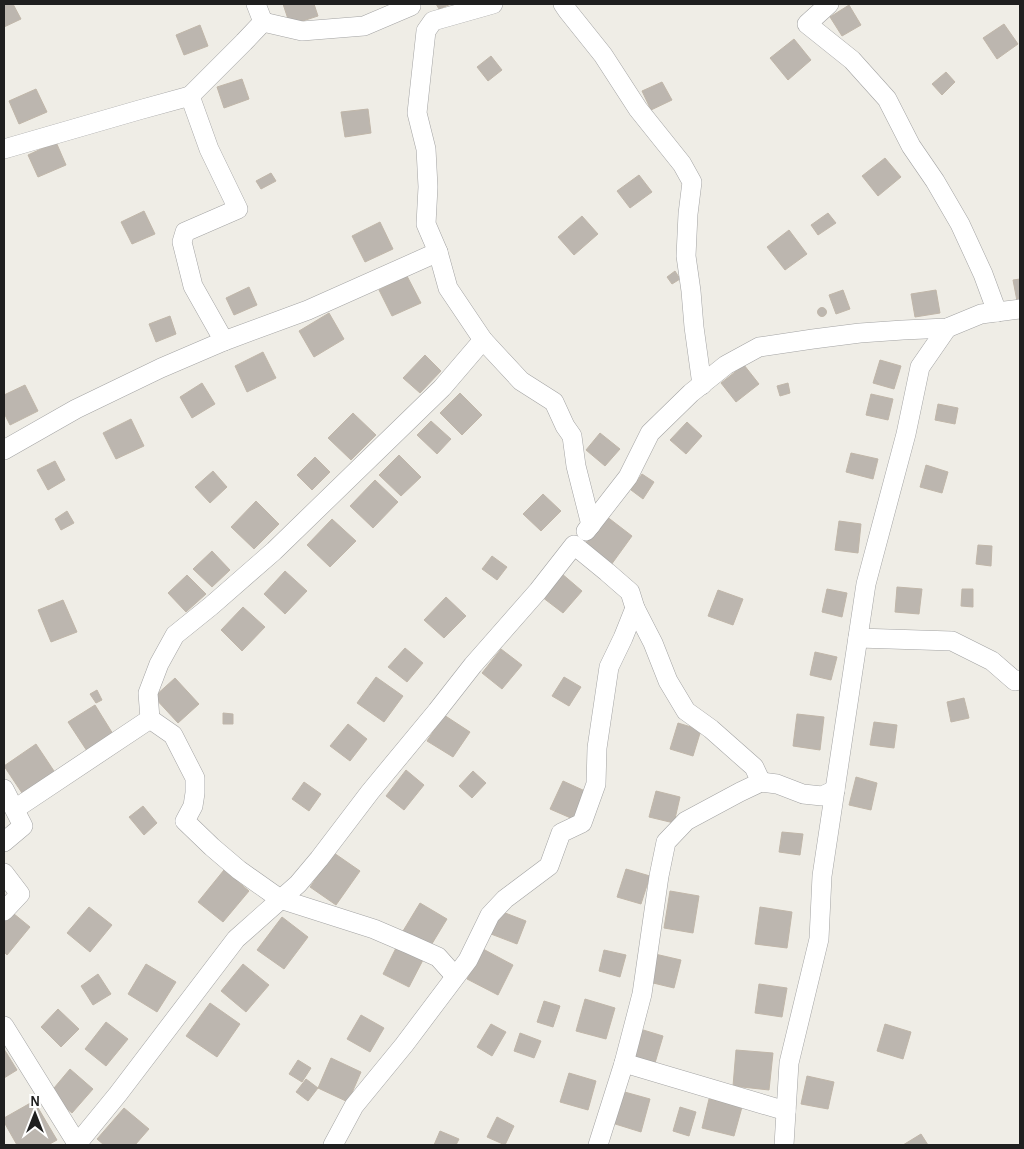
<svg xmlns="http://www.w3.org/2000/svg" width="1024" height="1149" font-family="'Alegreya Sans',sans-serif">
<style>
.building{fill:#bcb6af;stroke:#c0b6a9}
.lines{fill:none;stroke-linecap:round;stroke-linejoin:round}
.minor-casing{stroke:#a3a3a3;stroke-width:20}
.minor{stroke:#fff;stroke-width:19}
</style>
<rect width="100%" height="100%" fill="#efede6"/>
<!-- building -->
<g class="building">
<path d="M4 4H13L21 19 4 27Z"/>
<path d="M283 4H314L318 16 290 25Z"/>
<path d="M436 4H451L439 9Z"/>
<path d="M849 5 861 25 842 36 830 17Z"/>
<path d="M1004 24 1018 44 997 59 983 38Z"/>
<path d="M200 25 208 46 184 55 176 35Z"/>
<path d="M794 39 811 60 788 80 770 58Z"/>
<path d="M491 56 502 70 488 81 477 67Z"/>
<path d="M946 72 955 82 942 95 932 84Z"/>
<path d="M242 79 249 99 224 108 217 87Z"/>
<path d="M662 82 672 100 651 110 642 91Z"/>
<path d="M36 89 47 112 19 124 9 101Z"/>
<path d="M368 109 371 133 345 137 341 112Z"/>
<path d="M56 142 66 165 38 177 28 155Z"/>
<path d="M885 158 901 177 878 196 862 176Z"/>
<path d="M271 173 276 181 261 189 256 181Z"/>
<path d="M639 175 652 192 630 208 617 191Z"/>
<path d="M144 211 155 234 132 244 121 222Z"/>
<path d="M828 213 836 223 818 235 811 225Z"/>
<path d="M582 216 598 234 574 255 558 237Z"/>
<path d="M380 222 393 249 365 262 352 236Z"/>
<path d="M789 230 807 254 785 270 767 247Z"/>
<path d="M675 271 680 279 672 284 667 277Z"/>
<path d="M407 276 421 303 392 316 379 290Z"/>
<path d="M1020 279V300L1017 301 1013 280Z"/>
<path d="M249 287 257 305 234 315 226 298Z"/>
<path d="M843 290 850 309 836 314 829 295Z"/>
<path d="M936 290 940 313 915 317 911 294Z"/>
<circle cx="822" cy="312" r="4.5"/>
<path d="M329 313 344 339 314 357 299 331Z"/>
<path d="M170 316 176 334 156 342 149 324Z"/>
<path d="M263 352 276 378 247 392 235 366Z"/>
<path d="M425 355 441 371 420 393 403 378Z"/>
<path d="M880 360 901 366 894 389 873 383Z"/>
<path d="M744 365 759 384 736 402 721 383Z"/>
<path d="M202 383 215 404 192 418 180 397Z"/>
<path d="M788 383 790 393 780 396 777 386Z"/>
<path d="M25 385 38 411 10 425 4 413V395Z"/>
<path d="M460 393 482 415 462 435 440 413Z"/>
<path d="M871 394 893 399 888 420 866 415Z"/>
<path d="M938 404 958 408 955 424 935 420Z"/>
<path d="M353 413 376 435 351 460 328 438Z"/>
<path d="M131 419 144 446 116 459 103 433Z"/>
<path d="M431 421 451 439 437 454 417 435Z"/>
<path d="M687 422 702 436 686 454 670 440Z"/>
<path d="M600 433 620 449 605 466 586 450Z"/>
<path d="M851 453 878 459 873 479 846 472Z"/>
<path d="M399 455 421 477 401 496 379 475Z"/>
<path d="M315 457 330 472 312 490 297 475Z"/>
<path d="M55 461 65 480 48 490 37 470Z"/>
<path d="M926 465 948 472 942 493 920 487Z"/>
<path d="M213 471 227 487 210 503 195 487Z"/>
<path d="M642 474 654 482 643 499 631 490Z"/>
<path d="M375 480 398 502 373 528 350 506Z"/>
<path d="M543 494 561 511 541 531 523 514Z"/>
<path d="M256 501 279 524 254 549 231 527Z"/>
<path d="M67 511 74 523 61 530 55 519Z"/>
<path d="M606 516 632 536 611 565 584 545Z"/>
<path d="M332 519 356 541 330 567 307 545Z"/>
<path d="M839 521 861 524 858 553 835 550Z"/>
<path d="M978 545 992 546 991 566 976 564Z"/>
<path d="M212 551 230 570 212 587 193 569Z"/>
<path d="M492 556 507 567 497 580 482 569Z"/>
<path d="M285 571 307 591 285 614 264 594Z"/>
<path d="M561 573 582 591 563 613 542 597Z"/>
<path d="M187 575 206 594 186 612 168 593Z"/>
<path d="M897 587 922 589 919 614 895 612Z"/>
<path d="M827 589 847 593 842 617 822 612Z"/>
<path d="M962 589H973V607L961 606Z"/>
<path d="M718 590 743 599 733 625 708 616Z"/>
<path d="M446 597 466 616 444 638 424 620Z"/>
<path d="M63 600 77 632 51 642 38 610Z"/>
<path d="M243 607 265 627 242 651 221 630Z"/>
<path d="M405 648 423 663 407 682 388 667Z"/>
<path d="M501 649 522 665 502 689 482 673Z"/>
<path d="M815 652 837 657 831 680 810 675Z"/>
<path d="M376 677 403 696 384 722 357 703Z"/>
<path d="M564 677 581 687 569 706 552 696Z"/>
<path d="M175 678 199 704 178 723 154 697Z"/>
<path d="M97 690 102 700 96 703 90 694Z"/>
<path d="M964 698 969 718 951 722 947 702Z"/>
<path d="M95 705 113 734 87 751 68 722Z"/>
<path d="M223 713 233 714V724H223Z"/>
<path d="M797 714 824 717 820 750 793 746Z"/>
<path d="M444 715 470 732 453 757 427 741Z"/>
<path d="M874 722 897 725 894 748 870 745Z"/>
<path d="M678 723 701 730 693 756 670 749Z"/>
<path d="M348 724 367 739 350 761 330 746Z"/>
<path d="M36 744 56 774 24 796 4 766Z"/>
<path d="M406 770 424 785 404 810 386 796Z"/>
<path d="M473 771 486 783 472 798 459 786Z"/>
<path d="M856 777 877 783 871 810 849 805Z"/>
<path d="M563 781 585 791 573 819 550 809Z"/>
<path d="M304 782 321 794 309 811 292 799Z"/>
<path d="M656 791 680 797 674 823 649 817Z"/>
<path d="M143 806 157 823 144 835 129 817Z"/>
<path d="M782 832 803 834 800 855 779 852Z"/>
<path d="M334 853 360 871 336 905 310 887Z"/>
<path d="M626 869 650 876 641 904 617 897Z"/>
<path d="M224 870 249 891 223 922 198 902Z"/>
<path d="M670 891 699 896 693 933 664 928Z"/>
<path d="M420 903 447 919 430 947 403 931Z"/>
<path d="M89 907 112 925 90 952 67 933Z"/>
<path d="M760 907 792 912 787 948 755 944Z"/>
<path d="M8 909 30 927 7 955 4 952V915Z"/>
<path d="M500 911 526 921 517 944 491 934Z"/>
<path d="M282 917 308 937 284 969 257 950Z"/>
<path d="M398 944 424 958 409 987 383 974Z"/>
<path d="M483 949 513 965 498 995 467 979Z"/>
<path d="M604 950 626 955 620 977 599 971Z"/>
<path d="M655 954 681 960 674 988 649 982Z"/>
<path d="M146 964 176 982 157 1012 128 994Z"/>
<path d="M243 964 269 985 246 1012 221 991Z"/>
<path d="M98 974 111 994 93 1005 81 986Z"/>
<path d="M759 984 787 988 782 1017 755 1013Z"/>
<path d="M585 999 615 1008 606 1039 576 1031Z"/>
<path d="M544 1001 560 1006 553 1027 537 1022Z"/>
<path d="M210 1003 240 1024 217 1057 186 1036Z"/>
<path d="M58 1009 79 1029 61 1047 41 1027Z"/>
<path d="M361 1015 384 1028 370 1052 347 1039Z"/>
<path d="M106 1022 128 1039 106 1066 85 1049Z"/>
<path d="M491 1024 506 1032 492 1056 477 1047Z"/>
<path d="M885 1024 911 1032 903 1059 877 1051Z"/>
<path d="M640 1029 663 1036 655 1063 632 1056Z"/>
<path d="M520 1033 541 1041 534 1058 514 1051Z"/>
<path d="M4 1049 17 1070 4 1078Z"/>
<path d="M736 1050 773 1053 769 1090 733 1086Z"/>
<path d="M331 1058 361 1072 348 1102 318 1088Z"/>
<path d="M298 1060 311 1068 302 1082 289 1074Z"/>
<path d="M70 1069 93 1089 72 1113 49 1094Z"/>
<path d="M569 1073 596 1081 588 1110 560 1102Z"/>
<path d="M807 1076 834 1082 828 1109 801 1104Z"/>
<path d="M306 1079 318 1088 308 1101 296 1092Z"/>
<path d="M621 1091 650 1099 641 1132 612 1123Z"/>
<path d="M709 1099 742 1107 734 1136 702 1128Z"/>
<path d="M34 1101 57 1140 48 1145H17L4 1122V1118Z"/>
<path d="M680 1107 696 1112 689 1136 673 1131Z"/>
<path d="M124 1108 149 1129 135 1145H104L97 1139Z"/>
<path d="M497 1117 514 1126 505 1145 487 1137Z"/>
<path d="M440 1131 459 1139 456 1145H434Z"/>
<path d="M921 1134 928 1145H903Z"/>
</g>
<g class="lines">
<!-- minor casing -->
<g class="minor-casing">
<g id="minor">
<path d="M493 4 433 21 426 31 417 113 426 149 428 187 426 224 438 252 448 288 483 340 521 381 554 402 565 426 572 436 576 466 591 525"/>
<path d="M563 4 567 10 603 55 638 109 682 164 692 182 688 214 686 256 691 291 694 327 702 385"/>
<path d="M829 4 807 24 852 60 887 99 911 146 935 181 960 224 983 274 997 312"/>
<path d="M263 22 302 31 364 26 411 6"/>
<path d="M4 149 139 110 190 96"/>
<path d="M224 341 193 286 182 242 185 232 238 209 209 149 190 96 244 42 263 22 256 4"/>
<path d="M4 450 76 409 161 368 224 341 308 310 438 252"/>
<path d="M586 531 628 477 650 433 691 393 726 365 759 347 813 339 860 333 903 330 947 328 981 314 1020 309"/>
<path d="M858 638 952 641 992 661 1015 681 1020 680"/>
<path d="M150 719 148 693 159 664 175 635 211 606 274 551 442 388 483 340"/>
<path d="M4 789 23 826 4 842"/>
<path d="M15 809 150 719 173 735 195 778V793L193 806 185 821 212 847 239 870 280 899 374 929 409 944 438 957 455 976"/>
<path d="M4 873 20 894 4 911"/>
<path d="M4 1026 78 1145"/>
<path d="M624 1063 786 1111"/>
<path d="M77 1144 118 1094 236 939 298 884 319 859 370 792 437 711 473 665 538 591 574 545 607 572 630 592 635 608 653 643 668 681 686 711 711 729 754 767 761 782"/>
<path d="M333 1145 354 1106 404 1045 468 960 490 915 505 899 549 866 561 833 582 823 596 784 597 748 609 667 623 638 635 608"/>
<path d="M598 1145 624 1063 642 994 659 876 666 842 686 821 740 792 761 782 777 784 803 794 822 796 835 790"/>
<path d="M784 1145 789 1063 819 939 822 876 866 584 906 434 920 367 947 328"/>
</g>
</g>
<!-- minor -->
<use href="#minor" class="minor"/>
</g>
<!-- border -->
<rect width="1024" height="1149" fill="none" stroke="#1f1f1f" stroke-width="10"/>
<!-- north arrow -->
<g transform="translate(35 1114)" stroke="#ffffff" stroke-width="4" paint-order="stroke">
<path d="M0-4L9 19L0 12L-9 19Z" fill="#1f1f1f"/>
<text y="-8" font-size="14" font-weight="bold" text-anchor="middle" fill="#1f1f1f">N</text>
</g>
</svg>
